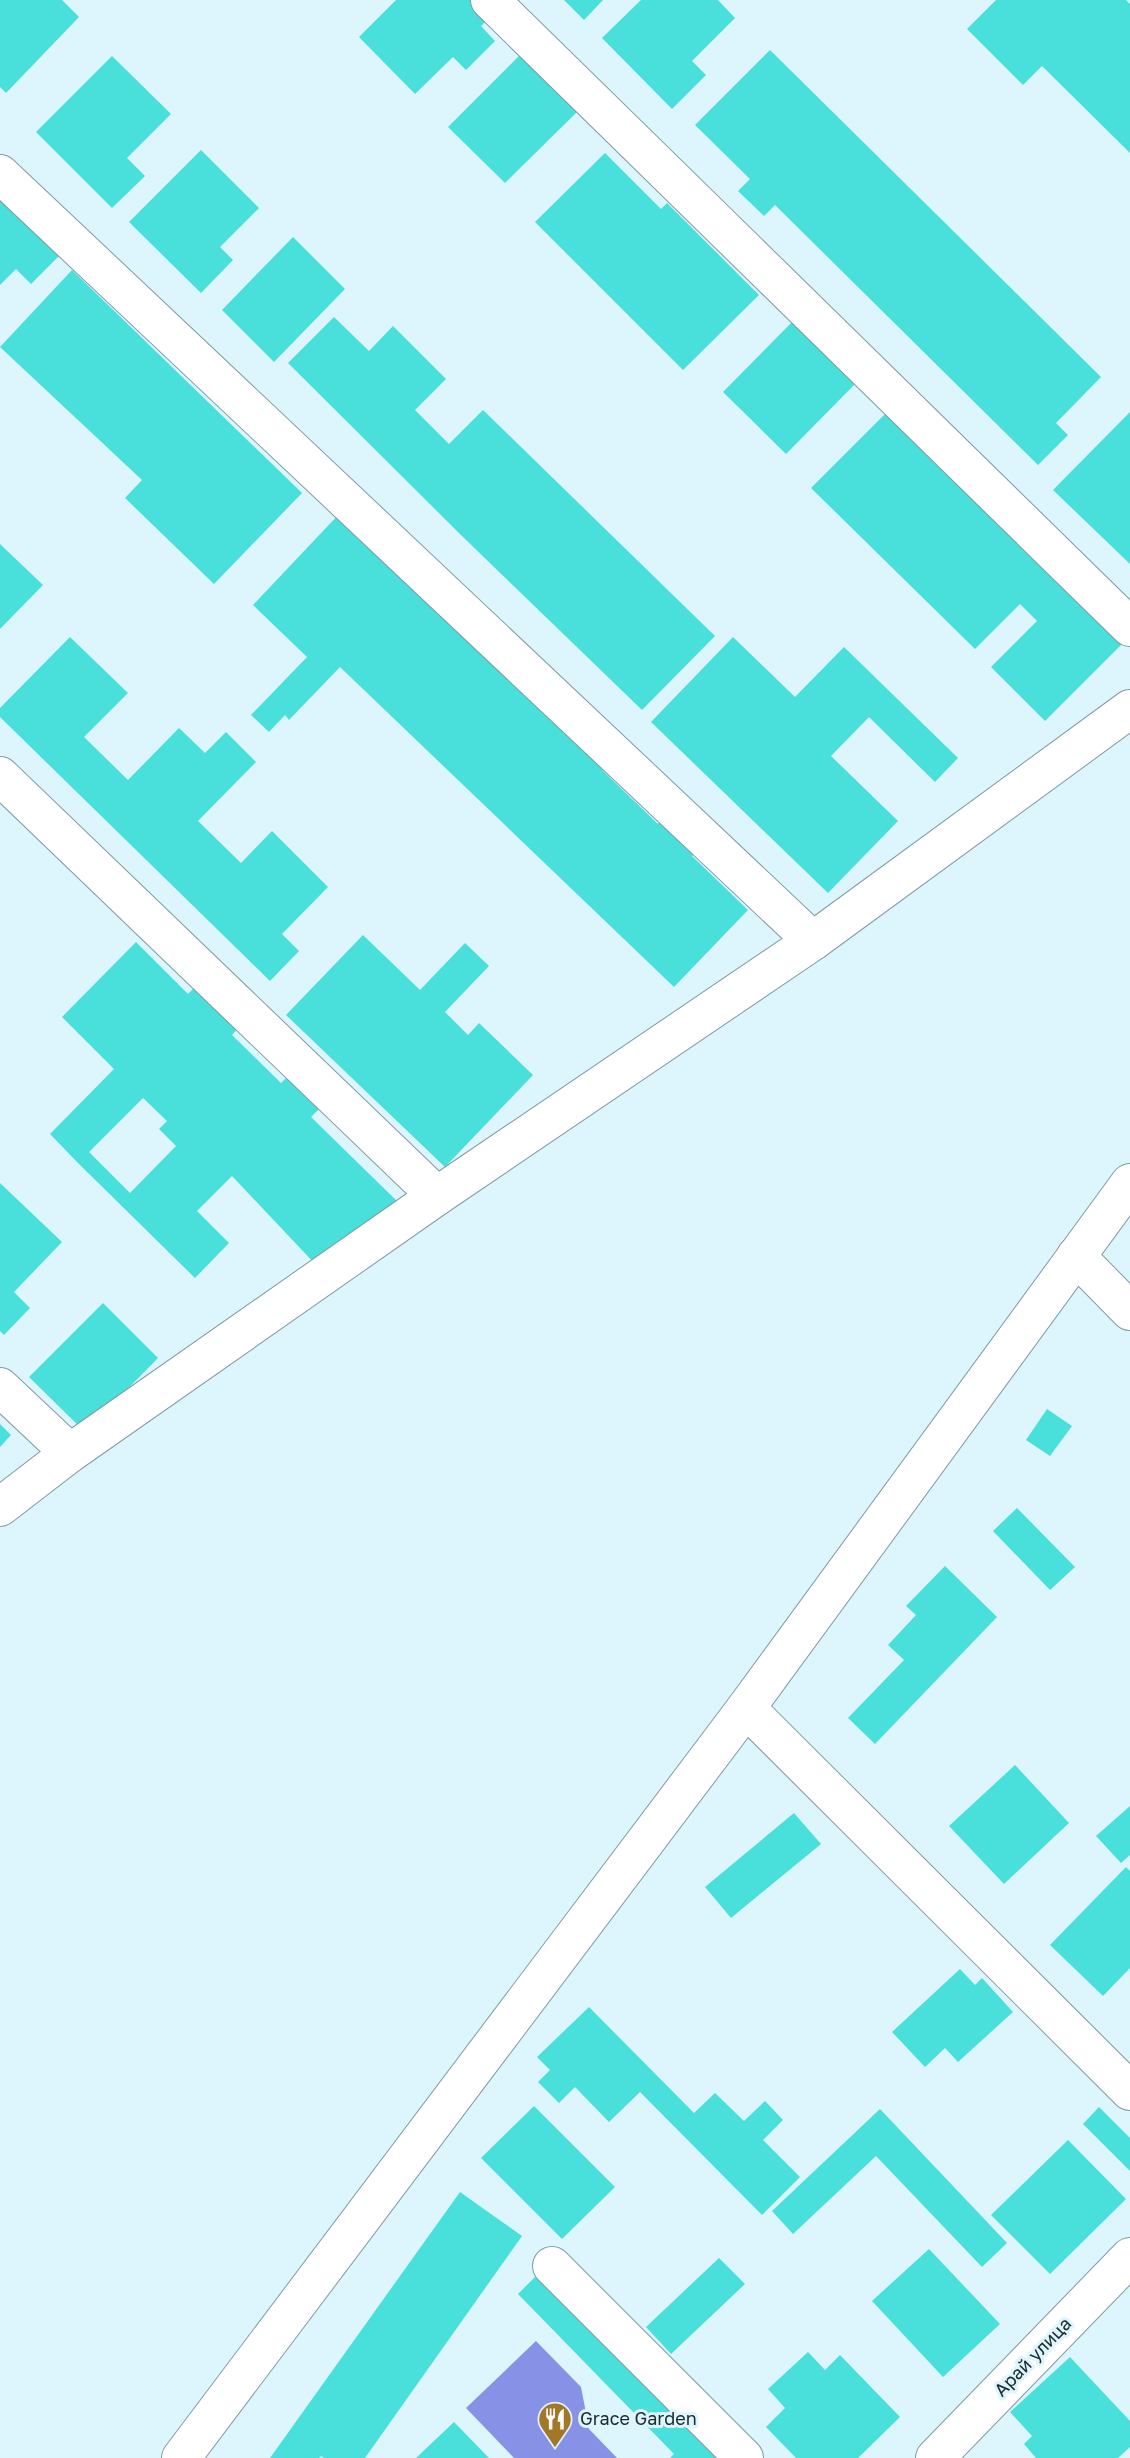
<svg xmlns="http://www.w3.org/2000/svg" width="1130" height="2458" font-family="'Golos Text',sans-serif">
<style>
.water{fill:#8791e5}
.building{fill:#49dfda;fill-rule:evenodd}
.lines{fill:none;stroke-linecap:round;stroke-linejoin:round}
.minor-casing{stroke:#7f9ba5;stroke-width:40}
.minor{stroke:#fff;stroke-width:38}
.labels{text-anchor:middle;stroke-width:6;stroke-linejoin:round;paint-order:stroke}
.street-label{font-size:18px;fill:#202b2f;stroke:#ddf5fd}
.poi-label{font-size:18px;fill:#202b2f;stroke:#ddf5fd;text-anchor:start}
</style>
<rect width="100%" height="100%" fill="#ddf5fd"/>
<!-- water -->
<path class="water" d="M536 2341 581 2387 589 2429 617 2458H514L466 2408Z"/>
<!-- building -->
<g class="building">
<path d="M0 0H62L79 17 6 93 0 87Z"/>
<path d="M396 0H472L490 18 481 26 495 41 466 70 453 57 415 94 359 37Z"/>
<path d="M564 0H603L584 20Z"/>
<path d="M641 0H718L735 18 692 61 706 75 672 109 602 38Z"/>
<path d="M996 0H1126L1130 4V153L1042 66 1023 85 967 29Z"/>
<path d="M770 50 1101 377 1056 423 1068 435 1038 465 775 205 764 216 738 191 750 179 695 125Z"/>
<path d="M523 52 580 109 505 183 448 127Z"/>
<path d="M112 56 171 114 127 158 145 176 112 208 36 132Z"/>
<path d="M201 150 259 208 220 247 233 260 201 293 129 222Z"/>
<path d="M605 153 661 209 667 203 759 295 683 370 535 222Z"/>
<path d="M0 181 61 254 31 284 16 269 0 285Z"/>
<path d="M293 237 345 289 274 362 222 310Z"/>
<path d="M72 270 302 493 214 584 125 498 142 480 0 347Z"/>
<path d="M334 317 369 351 393 326 446 379 415 410 449 444 483 410 715 636 642 710 462 536 288 363Z"/>
<path d="M794 320 857 382 786 454 723 392Z"/>
<path d="M887 412 1122 644 1045 721 991 667 1037 621 1020 604 975 649 811 488Z"/>
<path d="M1130 412V564L1053 490Z"/>
<path d="M341 512 614 757 602 770 658 824 671 810 705 843 692 856 748 910 674 987 340 667 289 720 285 715 269 732 251 715 307 657 253 605Z"/>
<path d="M0 544 43 585 0 629Z"/>
<path d="M70 637 128 693 84 737 128 780 179 728 205 753 226 732 256 762 198 821 241 863 272 831 328 887 282 934 299 951 270 981 0 717V708Z"/>
<path d="M733 637 795 697 844 647 958 758 935 782 869 717 831 756 898 821 828 893 651 722Z"/>
<path d="M363 935 420 990 465 943 489 966 445 1012 468 1035 479 1023 533 1075 445 1167 286 1015Z"/>
<path d="M136 942 188 994 200 982 242 1024 232 1035 281 1083 291 1073 323 1105 311 1117 402 1206 317 1266 232 1176 197 1211 229 1243 195 1278 78 1163 50 1134 114 1069 62 1017ZM143 1098 167 1121 159 1129 176 1146 130 1193 89 1152Z"/>
<path d="M0 1183 62 1242 14 1292 30 1308 4 1335 0 1331Z"/>
<path d="M103 1303 158 1358 85 1432 29 1377Z"/>
<path d="M1047 1409 1072 1426 1050 1456 1026 1440Z"/>
<path d="M0 1424 11 1435 0 1447Z"/>
<path d="M1017 1508 1075 1567 1050 1590 993 1531Z"/>
<path d="M945 1566 997 1617 875 1744 848 1718 904 1660 888 1645 916 1615 906 1606Z"/>
<path d="M1015 1765 1069 1823 1004 1884 949 1826Z"/>
<path d="M1130 1806V1855L1121 1863 1096 1836Z"/>
<path d="M794 1813 821 1844 731 1918 705 1887Z"/>
<path d="M1126 1867 1130 1871V1968L1103 1996 1050 1945Z"/>
<path d="M960 1969 975 1985 982 1978 1013 2012 958 2062 945 2048 925 2067 892 2032Z"/>
<path d="M589 2007 694 2113 715 2093 744 2121 765 2101 783 2120 763 2140 800 2177 762 2215 640 2092 609 2122 575 2087 559 2103 538 2082 550 2070 537 2057Z"/>
<path d="M534 2106 615 2187 562 2239 481 2158Z"/>
<path d="M1099 2107 1130 2138V2171L1083 2124Z"/>
<path d="M880 2109 1007 2243 982 2267 876 2156 793 2234 772 2211Z"/>
<path d="M1068 2140 1126 2199 1050 2274 991 2215Z"/>
<path d="M460 2192 522 2236 365 2458H324L321 2456 319 2458H270Z"/>
<path d="M929 2249 1000 2324 943 2377 872 2301Z"/>
<path d="M719 2258 745 2284 671 2354 646 2327Z"/>
<path d="M542 2270 727 2458H670L674 2454 518 2294Z"/>
<path d="M808 2352 825 2370 840 2355 900 2417 858 2458H796L766 2427 785 2408 768 2389Z"/>
<path d="M1070 2357 1130 2421V2447L1118 2458H1036L1024 2444 1032 2436 1010 2412Z"/>
<path d="M454 2422 489 2458H416Z"/>
</g>
<g class="lines">
<!-- minor casing -->
<g class="minor-casing">
<g id="minor">
<path d="M490 0 1130 627"/>
<path d="M0 174 813 941"/>
<path d="M0 776 437 1196"/>
<path d="M1076 1256 1130 1311"/>
<path d="M0 1387 70 1453"/>
<path d="M0 1507 70 1453 437 1196 813 941 1130 709"/>
<path d="M746 1708 1130 2091"/>
<path d="M552 2266 744 2458"/>
<path d="M181 2458 746 1708 1130 1183"/>
<path d="M935 2458 1130 2257"/>
</g>
</g>
<!-- minor -->
<use href="#minor" class="minor"/>
</g>
<!-- icons -->
<defs>
<g id="restaurant-pin" transform="scale(1.75)"><path d="M0 17L-7.5 6A9.5 9.5 0 1 1 7.5 6Z" fill="#a27727" stroke="#ddf5fd"/><path d="M-5-6h1v4h1v-4h1v4h1v-4h1v5L-1.5 .5V6h-2V.5L-5-1ZM5-6V6H3V1.5H1.5Q1.5-4 5-6Z" fill="#fff"/></g>
</defs>
<g fill-rule="evenodd">
<use href="#restaurant-pin" x="555" y="2419"/>
</g>
<g class="labels">
<!-- street labels -->
<g class="street-label">
<text transform="translate(1033 2357) rotate(-46)" y="6">Арай улица</text>
</g>
<!-- poi labels -->
<g class="poi-label">
<text x="580" y="2425">Grace Garden</text>
</g>
</g>
</svg>
